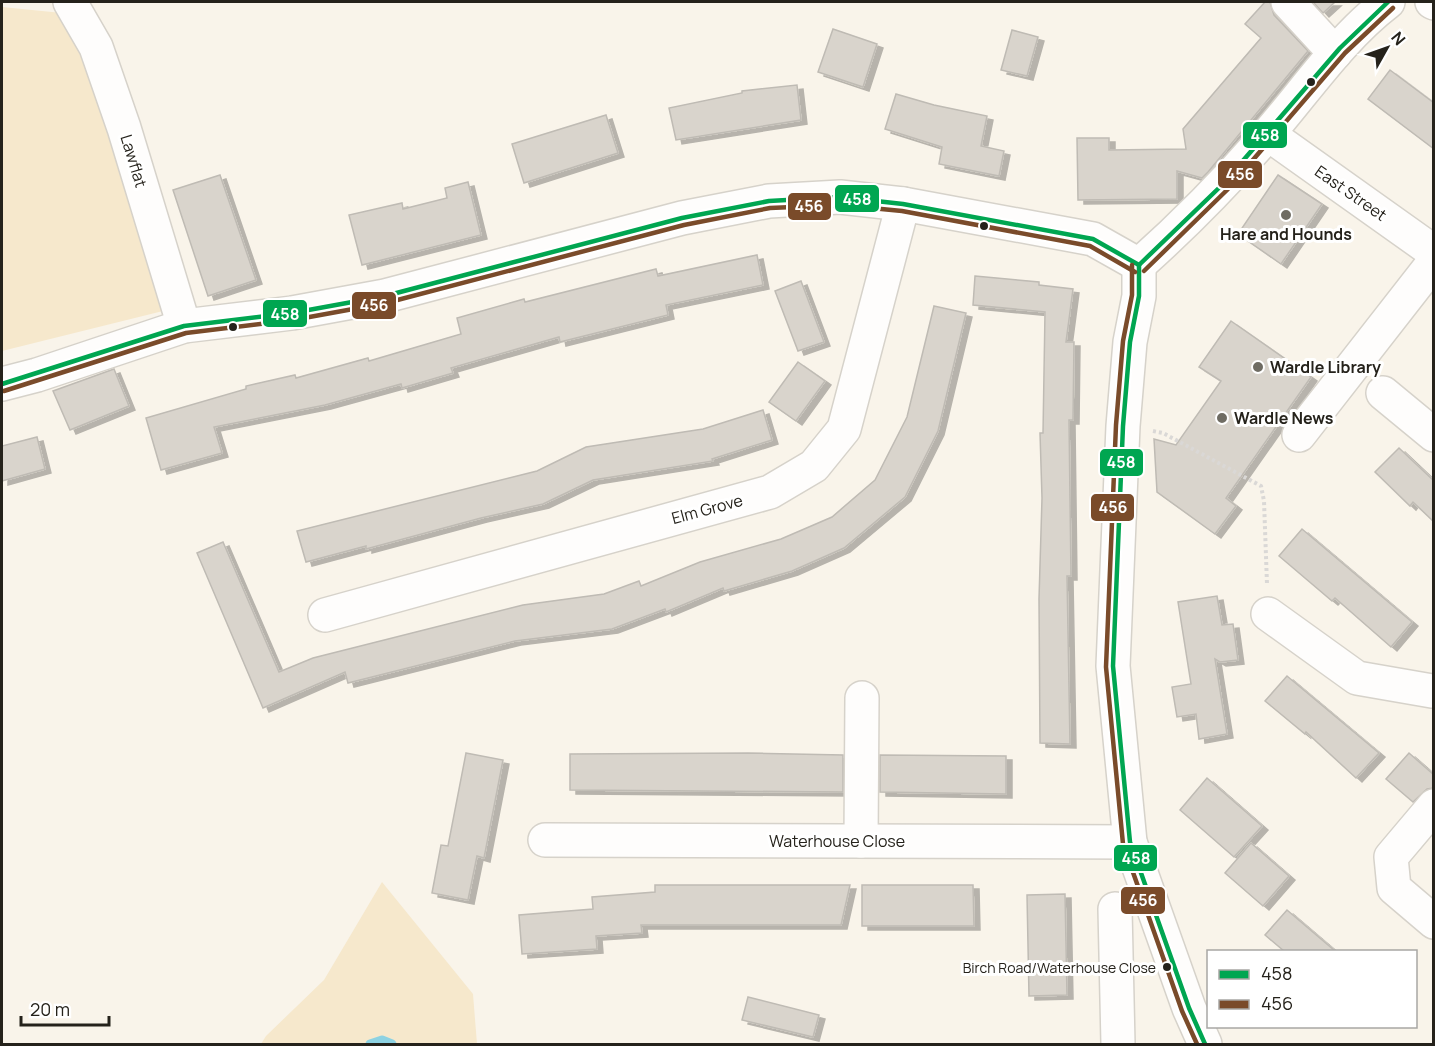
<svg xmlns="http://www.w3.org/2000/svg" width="1435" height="1046" font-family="Manrope,sans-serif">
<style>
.green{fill:#f6e8cc}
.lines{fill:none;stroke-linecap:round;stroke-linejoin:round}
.stream{stroke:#8dd2e2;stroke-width:9}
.building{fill:#d9d4cc;stroke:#bfbbb4;stroke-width:1.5;filter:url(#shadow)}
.minor-casing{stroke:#d6d2ca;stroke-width:36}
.path{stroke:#dad8d6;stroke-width:4;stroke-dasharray:3 3;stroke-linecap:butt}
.minor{stroke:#fefdfc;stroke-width:33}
.bus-1-casing{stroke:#fff;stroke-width:9}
.bus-2-casing{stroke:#fff;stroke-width:9}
.bus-1{stroke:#00a651;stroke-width:4.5}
.bus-2{stroke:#7a4b2a;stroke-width:4.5}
.bus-dot{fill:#25221b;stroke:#fff;stroke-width:2}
.poi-dot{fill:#6f6c63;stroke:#fff;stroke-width:2}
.labels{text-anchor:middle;stroke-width:6;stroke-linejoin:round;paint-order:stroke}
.bus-label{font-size:14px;fill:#25221b;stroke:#fff;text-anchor:end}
.street-label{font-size:16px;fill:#25221b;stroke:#fff}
.poi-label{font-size:16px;font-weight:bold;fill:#25221b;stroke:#fff;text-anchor:start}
.line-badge{stroke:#fff;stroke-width:2}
.badge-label{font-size:16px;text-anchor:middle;font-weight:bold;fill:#fff}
</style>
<defs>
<filter id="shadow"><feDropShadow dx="6" dy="4" stdDeviation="0" flood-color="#0004"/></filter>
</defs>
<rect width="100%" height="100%" fill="#f9f4ea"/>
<!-- green -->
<g class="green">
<path d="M2 7 62 13 93 81 171 309 2 351Z"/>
<path d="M382 882 473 994 477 1044H261L266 1036 324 980Z"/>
</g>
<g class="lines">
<!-- stream -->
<path class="stream" d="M370 1044 382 1040 392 1044"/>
</g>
<!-- building -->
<g class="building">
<path d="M1265 2H1270L1274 15 1308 51 1208 172 1202 178 1177 171V199L1078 200 1077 138H1109V150L1186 149 1183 129 1261 38 1245 24Z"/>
<path d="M1313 2H1335L1323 13Z"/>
<path d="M833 29 877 44 863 87 818 72Z"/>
<path d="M1012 30 1038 37 1027 76 1001 70Z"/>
<path d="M1390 70 1434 103V149L1368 99Z"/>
<path d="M797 85 801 120 676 140 669 108 742 93V91Z"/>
<path d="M896 94 934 105 987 116 981 146 1004 151 999 176 939 164 942 147 885 129Z"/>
<path d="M606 115 618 153 524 183 512 144Z"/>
<path d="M220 175 256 280 208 296 173 190Z"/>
<path d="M1278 175 1322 204 1281 264 1238 234Z"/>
<path d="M468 182 481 235 362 265 349 215 402 203 403 209 447 198 445 188Z"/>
<path d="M757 255 763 285 666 305 668 315 560 342 559 337 451 368 453 373 402 388 401 384 325 405 214 427 222 453 161 470 146 418 246 389V386L295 375 296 378 368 358 369 361 461 334 457 318 524 299 525 302 656 269 658 276Z"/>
<path d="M975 276 1039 282V285L1073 289 1066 342H1074L1073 420H1069L1071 576H1067L1070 744 1040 743 1039 599 1042 498 1040 433H1043L1045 312 973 305Z"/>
<path d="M801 281 824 342 798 351 775 291Z"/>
<path d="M934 306 966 313 938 431 905 497 844 548 792 571 724 591 723 588 666 612 665 609 612 629 515 641 348 683 345 672 263 708 197 553 223 542 279 672 313 658 523 605 604 594 639 581 641 586 700 562 781 539 832 517 875 480 907 417Z"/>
<path d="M1231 321 1311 377 1226 498 1236 506 1215 534 1157 492 1154 439 1176 445 1221 381 1199 367Z"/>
<path d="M798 362 825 381 796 421 769 402Z"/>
<path d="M114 369 129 406 70 430 53 391Z"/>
<path d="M763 410 772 440 712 459 713 461 593 480 543 504 481 518 366 549V546L306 562 297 531 537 471 586 447 703 429Z"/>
<path d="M37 437 45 469 2 481V446Z"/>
<path d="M1399 448 1434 481V522L1413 502 1410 506 1375 472Z"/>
<path d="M1302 529 1412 622 1391 647 1335 598 1332 601 1279 556Z"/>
<path d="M1217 596 1222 625 1233 624 1238 660 1220 662 1215 659 1227 734 1199 739 1196 714 1177 717 1172 687 1191 684 1178 602Z"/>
<path d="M1287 676 1379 753 1356 778 1306 732 1305 734 1265 701Z"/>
<path d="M466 753 503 760 484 858 477 856 468 900 432 893 441 845 448 846Z"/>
<path d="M748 753 843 755V792L570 790V754Z"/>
<path d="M1409 753 1434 775V788L1427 789 1413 802 1386 779Z"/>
<path d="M880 755 1006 756V794L880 792Z"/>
<path d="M1207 778 1262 826 1234 857 1180 810Z"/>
<path d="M1251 843 1289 876 1263 906 1225 873Z"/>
<path d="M655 885H850L841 925H641L642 933 596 936 597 949 522 954 519 915 593 909 592 897 655 892Z"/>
<path d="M862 885H973L974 926H862Z"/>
<path d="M1065 894 1067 995 1029 996 1027 895Z"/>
<path d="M1287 910 1335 951H1284L1265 935Z"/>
<path d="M748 997 819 1015 813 1037 742 1020Z"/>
</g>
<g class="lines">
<!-- minor casing -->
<g class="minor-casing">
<g id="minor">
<path d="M70 2 96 47 124 128 184 326"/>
<path d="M1288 2 1335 53"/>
<path d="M1432 2 1434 3"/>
<path d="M1268 134 1434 252"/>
<path d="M1139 265V296L1130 342 1123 426 1113 666 1130 842 1189 1008 1205 1044"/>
<path d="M1139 265C1185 224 1228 180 1268 134 1307 89 1341 38 1388 2"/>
<path d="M2 384 37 375 184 326 292 313 385 296 682 218 769 201 840 197 903 204 1093 239 1139 265"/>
<path d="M1383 393 1434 435"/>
<path d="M1299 435 1434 262"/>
<path d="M1268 614 1357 678 1432 691"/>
<path d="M325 615 770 492 814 466 844 429 903 204"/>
<path d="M1434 806 1391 857 1394 888 1434 922"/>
<path d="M545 840 1130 842"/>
<path d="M861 841 862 698"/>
<path d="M1115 909 1118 1044"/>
</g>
</g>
<!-- path -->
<path class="path" d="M1153 431 1163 433 1261 486 1264 501 1267 584"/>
<!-- minor -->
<use href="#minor" class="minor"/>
<!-- bus-1 casing -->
<g class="bus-1-casing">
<g id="bus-1">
<path d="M1139 265V296L1130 342 1123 426 1113 666 1130 842 1189 1008 1205 1044"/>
<path d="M1139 265 1222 185 1340 48 1388 2"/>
<path d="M2 384 184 326 292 313 385 296 682 218 769 201 840 197 903 204 1093 239 1139 265"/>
</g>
</g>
<!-- bus-2 casing -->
<g class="bus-2-casing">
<g id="bus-2">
<path d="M1132 265V295L1123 341 1116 425 1106 667 1123 844 1182 1011 1197 1044"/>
<path d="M1144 271 1227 190 1345 53 1393 8"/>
<path d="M4 391 186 333 293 320 386 303 684 225 770 208 840 205 902 211 1090 246 1135 272"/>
</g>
</g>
<!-- bus-1 -->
<use href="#bus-1" class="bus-1"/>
<!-- bus-2 -->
<use href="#bus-2" class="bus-2"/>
</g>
<!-- markers -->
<g class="bus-dot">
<circle cx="1311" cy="82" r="5"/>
<circle cx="984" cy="226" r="5"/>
<circle cx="233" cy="327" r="5"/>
<circle cx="1167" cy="967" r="5"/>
</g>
<g class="poi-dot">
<circle cx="1286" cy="215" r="6"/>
<circle cx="1258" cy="367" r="6"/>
<circle cx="1222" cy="418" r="6"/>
</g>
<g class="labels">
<!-- bus labels -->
<g class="bus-label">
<text x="1156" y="973">Birch Road/Waterhouse Close</text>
</g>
<!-- street labels -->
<g class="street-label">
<text transform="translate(134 161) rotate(73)" y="6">Lawflat</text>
<text transform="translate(1351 193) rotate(35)" y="6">East Street</text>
<text transform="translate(707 509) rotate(-15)" y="6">Elm Grove</text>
<text x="837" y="847">Waterhouse Close</text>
</g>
<!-- poi labels -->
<g class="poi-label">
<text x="1286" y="240" text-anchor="middle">Hare and Hounds</text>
<text x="1270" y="373">Wardle Library</text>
<text x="1234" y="424">Wardle News</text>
</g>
</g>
<g class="line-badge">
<rect x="1242" y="121" width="46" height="28" rx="6" fill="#00a651"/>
<rect x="1217" y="160" width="46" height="29" rx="6" fill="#7a4b2a"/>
<rect x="834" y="184" width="46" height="29" rx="6" fill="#00a651"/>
<rect x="787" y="192" width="45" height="29" rx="6" fill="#7a4b2a"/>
<rect x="351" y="291" width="46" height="29" rx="6" fill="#7a4b2a"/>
<rect x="262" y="299" width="46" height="29" rx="6" fill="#00a651"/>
<rect x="1099" y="448" width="45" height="29" rx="6" fill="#00a651"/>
<rect x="1090" y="493" width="45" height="29" rx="6" fill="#7a4b2a"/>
<rect x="1113" y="844" width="45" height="28" rx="6" fill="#00a651"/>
<rect x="1120" y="886" width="46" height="29" rx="6" fill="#7a4b2a"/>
</g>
<g class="badge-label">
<text x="1265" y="141">458</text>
<text x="1240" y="180">456</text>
<text x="857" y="205">458</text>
<text x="809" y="212">456</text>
<text x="374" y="311">456</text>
<text x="285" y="320">458</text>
<text x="1121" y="468">458</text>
<text x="1113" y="513">456</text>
<text x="1136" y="864">458</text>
<text x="1143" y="906">456</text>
</g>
<!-- border -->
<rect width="1435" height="1046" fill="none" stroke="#25221b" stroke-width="6"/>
<!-- legend -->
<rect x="1207" y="950" width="210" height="78" fill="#ffffff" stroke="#a8a7a4" stroke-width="1.5"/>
<rect x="1219" y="970" width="30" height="9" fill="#00a651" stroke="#a8a7a4" stroke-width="1.5"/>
<text x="1261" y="980" font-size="18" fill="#25221b">458</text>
<rect x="1219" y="1000" width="30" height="9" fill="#7a4b2a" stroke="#a8a7a4" stroke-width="1.5"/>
<text x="1261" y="1010" font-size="18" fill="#25221b">456</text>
<!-- north arrow -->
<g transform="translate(1387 48) rotate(50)" stroke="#ffffff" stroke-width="4.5" paint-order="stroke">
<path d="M0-4.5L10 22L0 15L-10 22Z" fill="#25221b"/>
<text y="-9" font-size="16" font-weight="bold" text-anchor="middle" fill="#25221b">N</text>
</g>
<!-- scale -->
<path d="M21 1016v9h88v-9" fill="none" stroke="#25221b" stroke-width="3"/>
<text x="30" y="1016" font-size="18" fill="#25221b" stroke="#ffffff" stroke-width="4.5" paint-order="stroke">20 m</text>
</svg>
